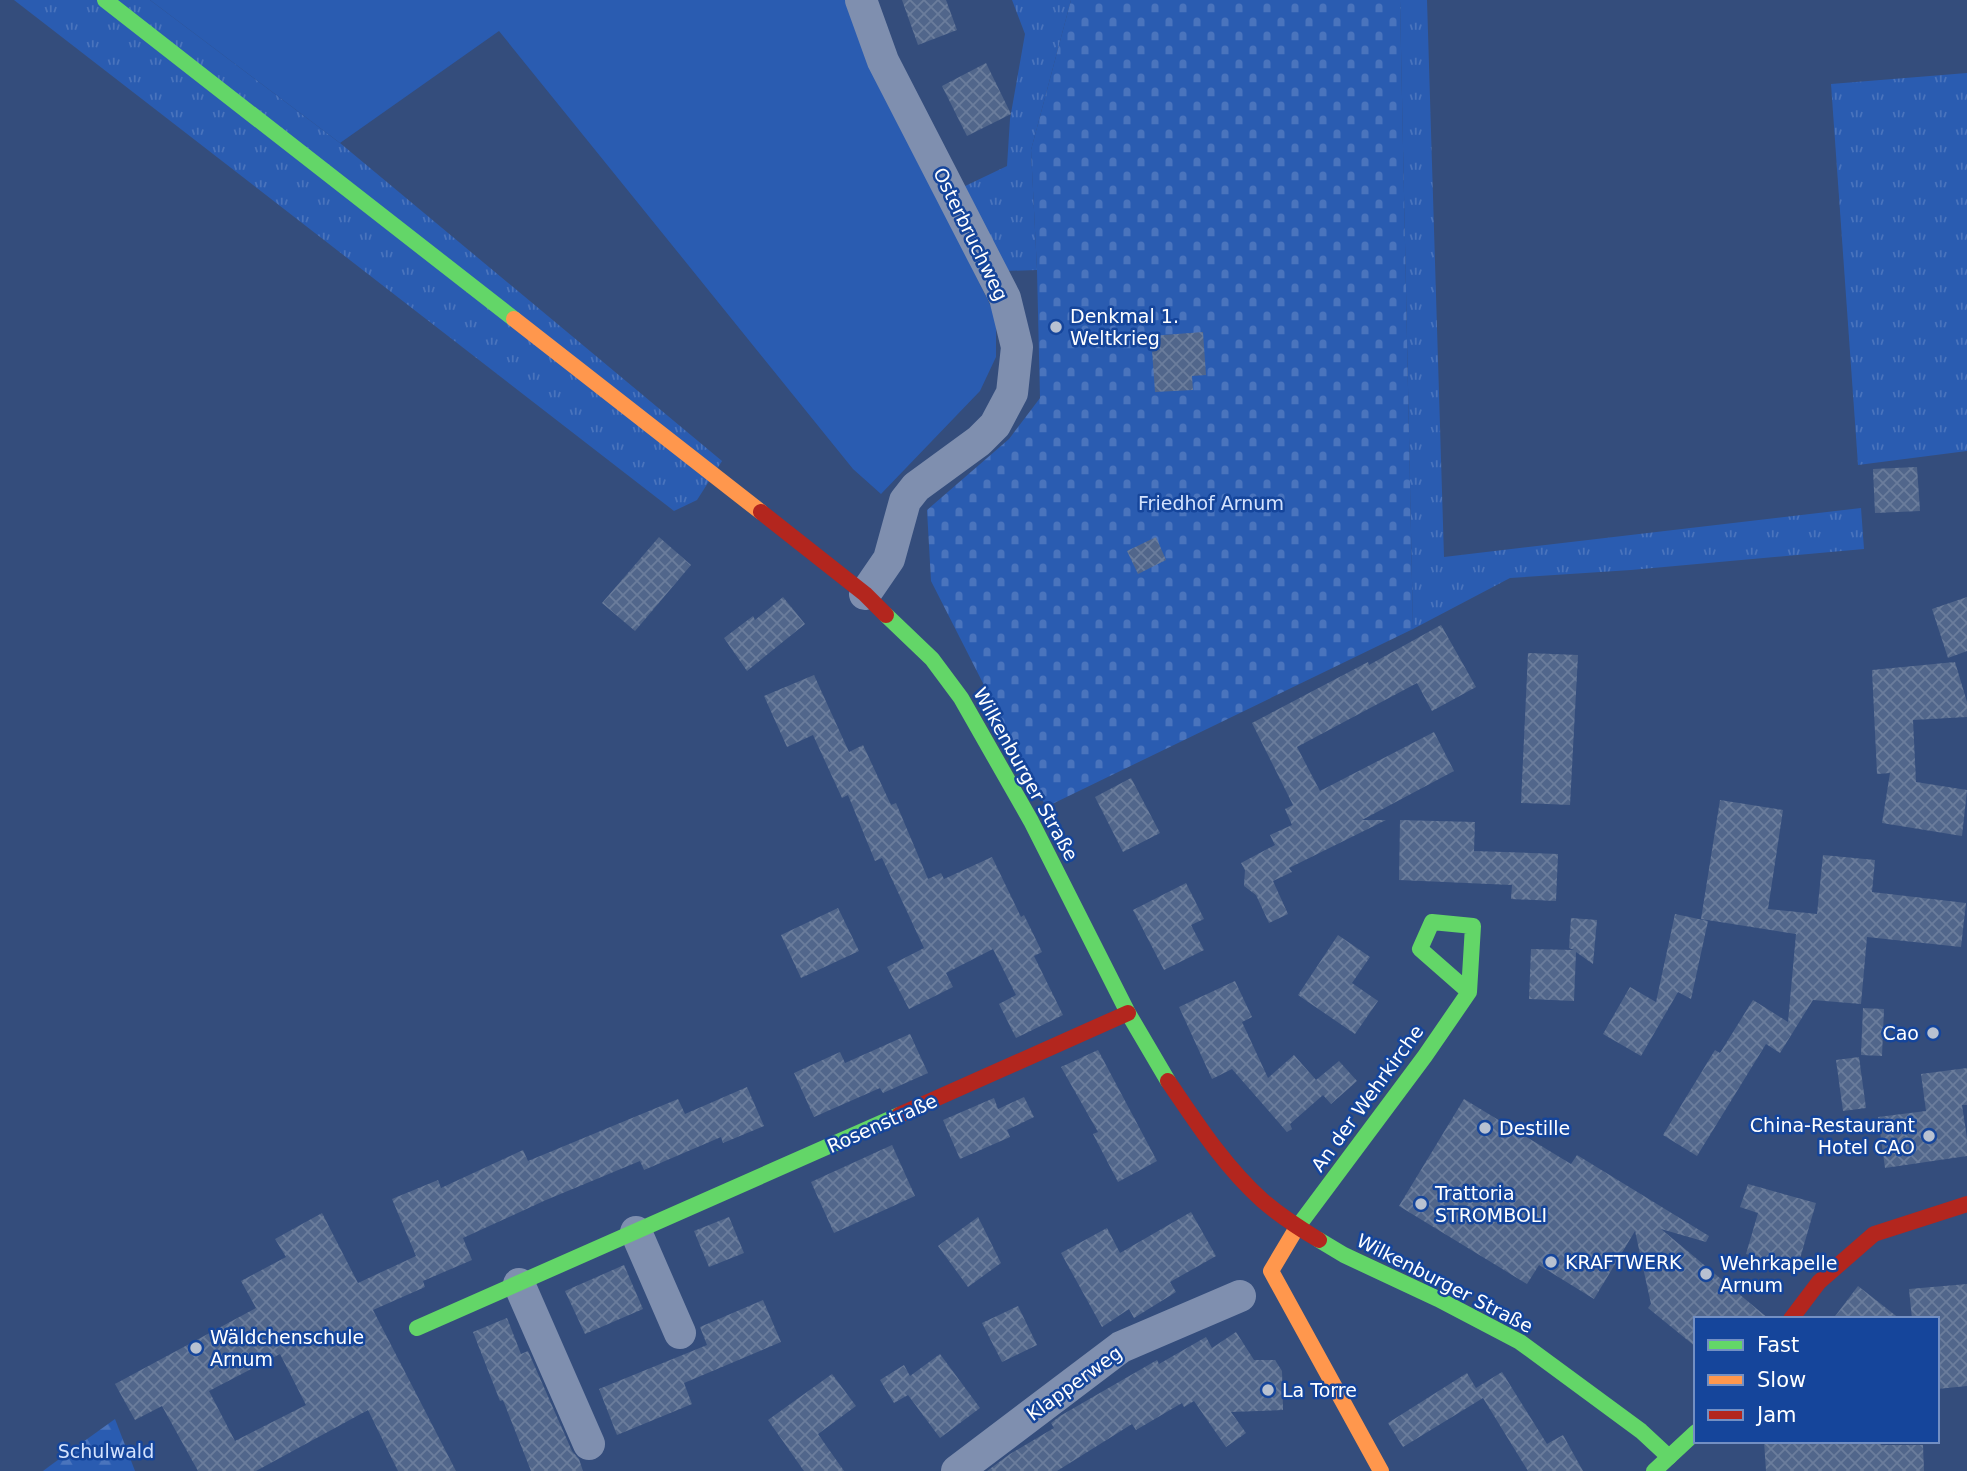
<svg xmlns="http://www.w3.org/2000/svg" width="1967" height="1471" font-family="'DejaVu Sans',sans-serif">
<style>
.grass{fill:url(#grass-tufts)}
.forest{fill:url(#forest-firs)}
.cemetery{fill:url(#cemetery-stones)}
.garden{fill:#2a5cb1}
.building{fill:url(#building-cross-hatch);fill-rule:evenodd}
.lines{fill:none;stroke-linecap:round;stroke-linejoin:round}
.street{stroke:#7f8faf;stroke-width:32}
.fast{stroke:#63d668;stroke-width:16}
.slow{stroke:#ff974d;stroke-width:16}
.jam{stroke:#b3261e;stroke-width:16}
.poi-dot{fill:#b8c1d1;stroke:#15459b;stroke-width:2.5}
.labels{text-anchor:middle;stroke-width:5;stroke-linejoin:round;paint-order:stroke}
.street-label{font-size:19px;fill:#fff;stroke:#15459b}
.poi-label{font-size:19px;fill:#fff;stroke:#15459b;text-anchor:start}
.park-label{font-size:19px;fill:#d3e2fd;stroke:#15459b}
</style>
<defs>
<pattern id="grass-tufts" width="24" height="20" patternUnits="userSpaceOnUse" patternTransform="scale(1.75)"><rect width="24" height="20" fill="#2a5cb1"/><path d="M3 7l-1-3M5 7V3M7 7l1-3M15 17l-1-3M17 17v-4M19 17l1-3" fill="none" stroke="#4a74bd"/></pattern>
<pattern id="forest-firs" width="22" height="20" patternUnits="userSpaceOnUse" patternTransform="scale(1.75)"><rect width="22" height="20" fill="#2a5cb1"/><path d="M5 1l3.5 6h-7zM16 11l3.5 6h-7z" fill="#4a74bd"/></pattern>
<pattern id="cemetery-stones" width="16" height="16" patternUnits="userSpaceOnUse" patternTransform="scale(1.75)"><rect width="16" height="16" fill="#2a5cb1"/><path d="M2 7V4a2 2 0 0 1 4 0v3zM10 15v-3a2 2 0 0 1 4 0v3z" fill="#4a74bd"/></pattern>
<pattern id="building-cross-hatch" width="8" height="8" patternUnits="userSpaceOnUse" patternTransform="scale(1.75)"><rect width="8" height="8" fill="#51668b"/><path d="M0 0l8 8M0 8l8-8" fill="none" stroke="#6b7d9c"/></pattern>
</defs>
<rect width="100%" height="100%" fill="#344d7c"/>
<!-- grass -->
<g class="grass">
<path d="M14 0H150L340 143 722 461 697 500 674 511Z"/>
<path d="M1012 0H1071L1031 150 1037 270 1005 271 963 187 1007 166 1010 119 1025 34Z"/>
<path d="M1400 0H1427L1444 557 1861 508 1864 549 1631 570 1510 578 1413 629Z"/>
<path d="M1967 73V451L1858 465 1831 84Z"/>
</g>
<!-- forest -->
<path class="forest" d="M115 1419 135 1471H43L51 1465Z"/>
<!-- cemetery -->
<path class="cemetery" d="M1071 0H1400L1413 629 1046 807 931 581 927 510 1009 439 1040 398 1037 270 1031 150Z"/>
<!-- garden -->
<path class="garden" d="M150 0H848L939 200 996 317V357L980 391 881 494 853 469 499 31 340 143Z"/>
<!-- building -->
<g class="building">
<path d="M902 0H946L957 30 918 45Z"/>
<path d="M986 63 1011 114 967 136 942 86Z"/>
<path d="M1203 332 1206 375 1192 376 1193 390 1155 392 1151 336Z"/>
<path d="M1917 467 1920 511 1875 513 1873 469Z"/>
<path d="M659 537 691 565 635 631 602 603Z"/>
<path d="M1156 537 1166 560 1138 574 1127 551Z"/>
<path d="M783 597 805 624 747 671 724 638 753 616 755 620Z"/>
<path d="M1967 597V651L1948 658 1932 609Z"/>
<path d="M1441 625 1476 687 1432 711 1417 683 1297 747 1320 791 1434 732 1454 771 1362 820H1386L1289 868 1292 872 1273 881 1288 914 1269 923 1256 895 1244 886 1245 870 1241 863 1275 845 1270 835 1292 825 1285 809 1293 805 1252 723 1368 662 1369 665Z"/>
<path d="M1528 653 1578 655 1570 805 1521 803Z"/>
<path d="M1955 662 1967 702V717L1913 720 1916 782 1967 790 1962 836 1882 823 1890 773 1877 774 1872 670Z"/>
<path d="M814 675 849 752 863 745 891 805 896 803 928 879 941 873 944 879 992 857 1021 917 1024 915 1042 952 1034 956 1063 1015 1016 1038 999 1004 1016 995 993 949 946 973 953 987 909 1009 887 967 924 948 882 858 875 861 848 795 842 798 813 735 787 747 764 696Z"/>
<path d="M1131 778 1160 833 1123 852 1095 797Z"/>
<path d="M1720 800 1783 810 1768 909 1817 914 1823 855 1875 860 1872 892 1966 903 1961 947 1867 937 1861 1004 1813 1000 1780 1053 1766 1044 1697 1156 1663 1135 1715 1050 1720 1053 1753 1000 1788 1022 1796 934 1701 919Z"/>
<path d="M1400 820 1475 822 1474 851 1558 854 1556 901 1511 899 1512 885 1399 880Z"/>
<path d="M1186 883 1204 919 1191 925 1204 950 1164 970 1133 910Z"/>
<path d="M838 908 859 951 801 978 781 935Z"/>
<path d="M1675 914 1708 921 1691 999 1678 992 1641 1056 1603 1034 1630 987 1656 1002Z"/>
<path d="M1571 918 1597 920 1593 964 1576 952 1574 1001 1529 999 1531 949 1574 950 1569 948Z"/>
<path d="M1338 935 1370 957 1352 983 1378 1001 1355 1034 1298 995Z"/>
<path d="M1235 981 1252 1017 1242 1022 1268 1078 1294 1055 1316 1080 1339 1061 1357 1081 1331 1104 1323 1095 1290 1124 1292 1129 1287 1132 1232 1069 1212 1079 1179 1007Z"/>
<path d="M1863 1008 1884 1009 1882 1056 1861 1055Z"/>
<path d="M910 1034 928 1073 883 1093 880 1088 814 1117 794 1073 840 1052 845 1063Z"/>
<path d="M1098 1050 1157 1161 1118 1182 1093 1134 1098 1132 1061 1067Z"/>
<path d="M1859 1057 1866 1108 1843 1111 1836 1060Z"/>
<path d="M1967 1068V1105H1962L1967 1138V1156L1885 1168 1878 1117 1926 1111 1921 1074Z"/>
<path d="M747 1087 764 1126 723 1143 721 1137 644 1170 640 1161 546 1200 463 1238 472 1260 423 1281 425 1287 373 1310 456 1471H398L368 1410 256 1471H198L162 1406 135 1420 115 1384 256 1308 241 1281 286 1257 275 1239 322 1213 358 1283 416 1256 392 1199 438 1180 441 1188 523 1150 528 1161 678 1099 685 1114ZM280 1354 306 1405 235 1441 209 1391Z"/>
<path d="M1024 1097 1034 1117 1007 1130 1010 1137 960 1159 943 1120 994 1098 998 1109Z"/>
<path d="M1464 1099 1571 1164 1577 1155 1709 1236 1706 1242 1661 1229 1769 1319H1696V1347L1648 1308 1651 1304 1635 1231 1594 1299 1539 1265 1527 1284 1399 1206Z"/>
<path d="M892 1145 915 1196 834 1233 811 1182Z"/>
<path d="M1748 1184 1816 1203 1797 1269 1746 1254 1758 1213 1740 1207Z"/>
<path d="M1191 1212 1216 1256 1170 1282 1176 1292 1134 1318 1129 1309 1102 1327 1061 1253 1107 1228 1120 1253Z"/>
<path d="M729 1217 744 1253 709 1267 694 1231Z"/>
<path d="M978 1217 1001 1263 968 1287 938 1246Z"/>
<path d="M624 1265 643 1309 585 1334 565 1291Z"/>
<path d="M1967 1284V1386L1937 1389V1319H1912L1909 1289Z"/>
<path d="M1858 1286 1900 1319H1833Z"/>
<path d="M763 1300 781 1342 684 1383 692 1404 617 1435 599 1389 707 1345 700 1327Z"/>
<path d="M1018 1306 1037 1345 1002 1362 982 1323Z"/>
<path d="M507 1318 521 1354 528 1351 572 1451 579 1459 583 1471H531L503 1400 500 1401 473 1332Z"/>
<path d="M1236 1332 1254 1360H1275L1282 1371 1283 1410 1231 1412 1246 1433 1226 1447 1194 1401 1184 1407 1182 1403 1136 1430 1132 1424 1057 1471H987L1010 1454 1054 1428 1051 1423 1060 1416 1157 1360 1159 1364 1206 1337 1212 1348Z"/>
<path d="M940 1354 980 1408 940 1438 908 1395 894 1403 880 1380 904 1365 910 1376Z"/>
<path d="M1502 1372 1547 1444 1563 1435 1583 1471H1528L1483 1398 1403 1447 1388 1423 1467 1373 1476 1388Z"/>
<path d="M832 1374 856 1406 818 1434 844 1471H804L768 1420Z"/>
<path d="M1764 1441H1881V1445H1923L1924 1471H1766Z"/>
</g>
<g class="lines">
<!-- street -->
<g class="street">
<path d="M861 0 883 61 1005 298 1017 347 1012 393 995 425 979 441 916 487 905 501 889 559 865 594"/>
<path d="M636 1232 680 1333"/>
<path d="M519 1284 589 1444"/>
<path d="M957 1471 1121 1347 1240 1296"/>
</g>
<!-- fast -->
<g class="fast">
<path d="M105 0 514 319"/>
<path d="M886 615 932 659 961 698 1031 821 1128 1013 1168 1081"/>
<path d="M1296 1229 1425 1056 1469 992 1473 926 1432 922 1420 949 1469 992"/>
<path d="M1319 1240 1344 1255 1438 1299 1520 1342 1641 1431 1669 1457"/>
<path d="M417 1328 899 1115"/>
<path d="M1654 1471 1696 1432"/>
</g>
<!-- slow -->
<g class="slow">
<path d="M514 319 761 512"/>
<path d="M1296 1229 1271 1271 1381 1471"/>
</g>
<!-- jam -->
<g class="jam">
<path d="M761 512 865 594 886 615"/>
<path d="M1168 1081C1196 1122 1224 1166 1262 1200 1279 1215 1299 1228 1319 1240"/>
<path d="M899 1115 1128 1013"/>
<path d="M1791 1319 1819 1282 1874 1234 1967 1204"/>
</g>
</g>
<!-- markers -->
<g class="poi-dot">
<circle cx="1056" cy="327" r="7"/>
<circle cx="1933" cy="1033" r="7"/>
<circle cx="1485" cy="1128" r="7"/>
<circle cx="1929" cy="1136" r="7"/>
<circle cx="1421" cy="1204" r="7"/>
<circle cx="1551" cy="1262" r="7"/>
<circle cx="1706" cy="1274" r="7"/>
<circle cx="196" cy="1348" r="7"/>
<circle cx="1268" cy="1390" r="7"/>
</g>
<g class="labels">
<!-- street labels -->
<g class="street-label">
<text transform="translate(971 234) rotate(64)" y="7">Osterbruchweg</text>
<text transform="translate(1026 774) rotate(61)" y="7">Wilkenburger Straße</text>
<text transform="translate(1367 1098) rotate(-54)" y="7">An der Wehrkirche</text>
<text transform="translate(882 1123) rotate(-24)" y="7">Rosenstraße</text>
<text transform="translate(1445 1283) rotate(27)" y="7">Wilkenburger Straße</text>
<text transform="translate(1074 1383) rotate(-36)" y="7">Klapperweg</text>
</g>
<!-- poi labels -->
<g class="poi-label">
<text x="1070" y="323">Denkmal 1.<tspan x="1070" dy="22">Weltkrieg</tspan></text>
<text x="1919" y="1040" text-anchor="end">Cao</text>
<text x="1915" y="1132" text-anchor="end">China-Restaurant<tspan x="1915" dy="22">Hotel CAO</tspan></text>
<text x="1499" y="1135">Destille</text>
<text x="1435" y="1200">Trattoria<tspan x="1435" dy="22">STROMBOLI</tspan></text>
<text x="1565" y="1269">KRAFTWERK</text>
<text x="1720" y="1270">Wehrkapelle<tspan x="1720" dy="22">Arnum</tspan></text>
<text x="210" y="1344">Wäldchenschule<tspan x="210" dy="22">Arnum</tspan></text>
<text x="1282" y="1397">La Torre</text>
</g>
<!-- park labels -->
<g class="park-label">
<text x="1211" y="510">Friedhof Arnum</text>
<text x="106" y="1458">Schulwald</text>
</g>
</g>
<!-- legend -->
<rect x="1694" y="1317" width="245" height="126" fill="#15459b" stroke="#738fc3" stroke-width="2"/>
<rect x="1708" y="1340" width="35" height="10" fill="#63d668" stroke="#738fc3" stroke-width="2"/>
<text x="1757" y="1352" font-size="21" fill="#ffffff">Fast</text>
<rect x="1708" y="1375" width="35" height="10" fill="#ff974d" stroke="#738fc3" stroke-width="2"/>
<text x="1757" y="1387" font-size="21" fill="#ffffff">Slow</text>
<rect x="1708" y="1410" width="35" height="10" fill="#b3261e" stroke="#738fc3" stroke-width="2"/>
<text x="1757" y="1422" font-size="21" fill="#ffffff">Jam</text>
</svg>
